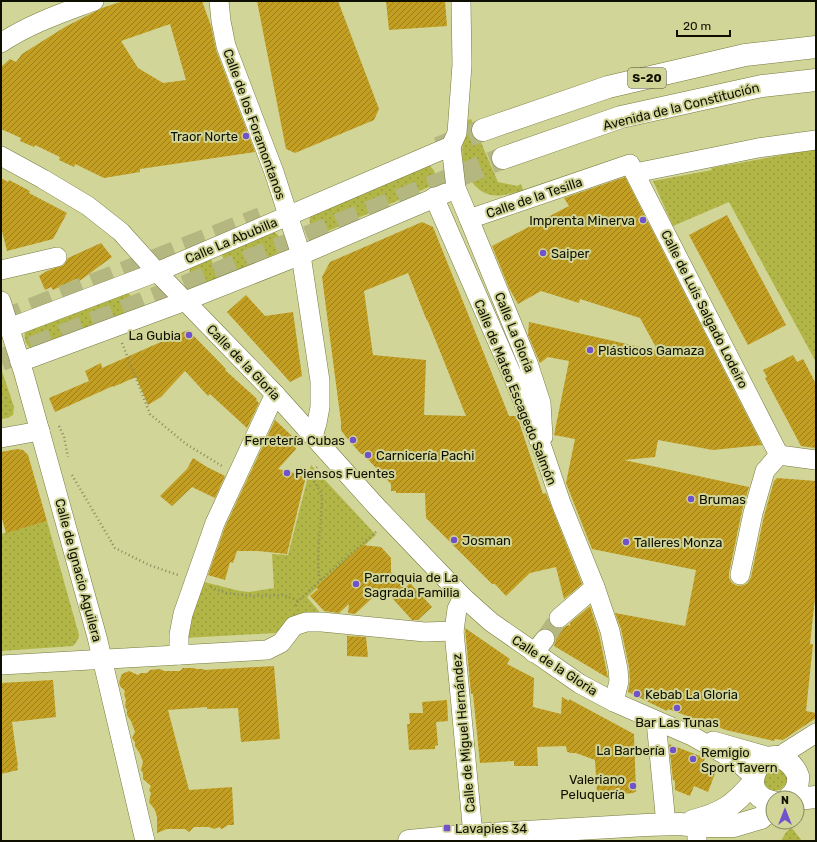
<svg xmlns="http://www.w3.org/2000/svg" width="817" height="842" font-family="Rubik,sans-serif">
<style>
.grass{fill:url(#grass-dots)}
.building{fill:url(#building-hatch);fill-rule:evenodd}
.lines{fill:none;stroke-linecap:round;stroke-linejoin:round}
.minor-tunnel{stroke:#b4b780;stroke-width:19;stroke-dasharray:19 10;stroke-linecap:butt}
.highway-tunnel{stroke:#b4b780;stroke-width:22;stroke-dasharray:22 11;stroke-linecap:butt}
.minor-casing{stroke:#777a3f;stroke-width:20}
.major-casing{stroke:#777a3f;stroke-width:23}
.highway-casing{stroke:#777a3f;stroke-width:23}
.path{stroke:#87895d;stroke-width:2.5;stroke-dasharray:1 3;stroke-linecap:butt}
.minor{stroke:#fff;stroke-width:19}
.major{stroke:#fff;stroke-width:22}
.highway{stroke:#fff;stroke-width:22}
.poi-dot{fill:#7252cb;stroke:#d1d597;stroke-width:1.5}
.labels{text-anchor:middle;stroke-width:4;stroke-linejoin:round;paint-order:stroke}
.shield{fill:#d1d597;stroke:#494a2d;stroke-width:1}
.shield-label{font-size:12px;font-weight:bold;fill:#0f0f00}
.street-label{font-size:13px;fill:#0f0f00;stroke:#d1d597}
.poi-label{font-size:13px;fill:#0f0f00;stroke:#d1d597;text-anchor:start}
</style>
<defs>
<pattern id="grass-dots" width="8" height="8" patternUnits="userSpaceOnUse"><rect width="8" height="8" fill="#b2b647"/><path d="M2 2h.1M6 6h.1" fill="none" stroke="#989b3c" stroke-width="1.8" stroke-linecap="round"/></pattern>
<pattern id="building-hatch" width="6" height="6" patternUnits="userSpaceOnUse"><rect width="6" height="6" fill="#c29e22"/><path d="M-1 1l2-2M0 6l6-6M5 7l2-2" fill="none" stroke="#9c7f1b"/></pattern>
</defs>
<rect width="100%" height="100%" fill="#d1d597"/>
<!-- grass -->
<g class="grass">
<path d="M471 119 498 182 517 186 521 184 523 190C503 196 486 201 472 182 468 177 464 172 463 165 461 151 464 135 464 121Z"/>
<path d="M816 149V362L729 202 673 226 653 181 712 170 711 168Z"/>
<path d="M427 164C436 170 439 178 431 186L328 231 322 233 316 232C310 226 308 221 311 213Z"/>
<path d="M271 231C282 234 283 245 278 253L229 275 221 252Z"/>
<path d="M210 256 219 280C214 281 208 285 203 285 190 287 187 276 191 266Z"/>
<path d="M127 292 146 311 31 349C25 344 24 339 25 332Z"/>
<path d="M1 368 14 407 13 415 8 418 1 419Z"/>
<path d="M311 465 376 535 307 597 322 615C297 613 293 613 276 633L185 638 200 581 240 591 249 592 274 588 272 554 288 555Z"/>
<path d="M47 521 79 635C78 640 77 642 73 646L1 651V534Z"/>
<path d="M779 766 788 778 787 783 780 790 771 791 763 784 765 770Z"/>
<path d="M792 828 802 841H781L786 832Z"/>
</g>
<!-- building -->
<g class="building">
<path d="M123 1H202L211 26 216 50 255 152 140 169V172L104 178 75 164 74 167 59 160 60 157 35 145 34 147 20 141 21 138 1 129V67L10 59 16 62 22 54 65 27 102 8ZM170 24 186 80 163 83 138 68 121 41Z"/>
<path d="M257 1H338L379 109 374 120 295 153 286 149Z"/>
<path d="M386 1H445L447 26 389 30Z"/>
<path d="M625 177 762 445 713 450 658 440 655 457 624 460 749 487 742 511 729 573V578L732 583 738 586 744 585 748 583 751 577 764 516 774 481 777 478 816 481V589L810 644H813L806 711 816 713V718L783 740 775 739 774 741 726 730 668 709 667 711 628 692 630 680 629 667 621 629 615 613 685 626 696 570 592 549 566 483 575 439 554 435 569 361 548 357 540 363 528 335 529 322 658 351 640 318 580 299 579 303 541 291 518 304 509 288 492 246 569 206 564 198Z"/>
<path d="M1 178 8 182 9 180 30 191 29 193 67 213 53 239 7 251 1 227Z"/>
<path d="M727 215 786 325 748 345 689 235Z"/>
<path d="M422 222 433 227 509 416H517L543 494 546 493 582 584 564 599 556 567 530 573 506 596 495 584H492L426 518 425 493H396V491H391V484L363 454H361L346 437 341 430V422L322 277 330 262ZM408 273 427 321V319L466 416 424 415 426 360 373 355 364 291Z"/>
<path d="M101 243 112 257 78 282 76 279 53 290 51 287 45 290 39 276 47 271 64 265 68 258Z"/>
<path d="M246 295 265 316 293 312 302 376 290 382 227 312Z"/>
<path d="M188 330 226 369 225 370 257 399 256 400 259 403 247 428 210 394 208 396 185 371 161 397 148 405 136 377 113 387V386L55 412 49 398 89 381 85 371 101 363 102 368Z"/>
<path d="M793 355 797 362 803 359 816 384V448L801 446 765 378 767 377 763 370Z"/>
<path d="M275 420 293 437V443L296 449 278 469 306 476 287 554 258 551H237L233 563 230 562 225 580 208 575 225 527Z"/>
<path d="M17 449 23 450 28 455 47 521 6 533 1 515V452Z"/>
<path d="M193 458 207 467 225 476 215 498 192 487 172 506 160 496 187 469Z"/>
<path d="M362 545 381 547 391 558V572L406 587 410 583 432 607 418 620H412L383 588 355 614 348 613 349 604 339 613 324 611 310 596 318 589 316 587Z"/>
<path d="M590 606 599 634 608 678 554 646 556 640 555 635 551 630 547 628 542 629 548 619 550 625 556 628 561 629 568 625 570 626V623Z"/>
<path d="M465 628 510 659 507 664 534 678 533 707 561 714 562 697 569 701V699L634 734 636 792H634V793L604 795V793H597L595 760 576 753H569V752H567L566 746 537 747 538 766H514V761L480 763 473 694H471Z"/>
<path d="M347 636 366 637 368 657 347 656Z"/>
<path d="M274 666 280 739 241 742 238 708 207 709V707L168 710 189 790 232 787 234 825H228L222 829 219 827 214 829 209 827H194L189 832 185 829H167L157 833V817L155 810 149 802 151 793 149 790 151 786 143 779V773L141 770 143 762 140 754 135 746V742L132 738 135 732 131 721 127 715V710L125 706 126 700 124 694 125 691 120 686 119 682 122 674 129 671 138 675 141 673H147L150 670 160 669 164 671H180L183 668H194L196 669H204V670Z"/>
<path d="M53 680 56 717 12 722 18 766H17L18 770 1 774V683Z"/>
<path d="M447 700 448 721 436 722 438 745 435 746V749L409 750 407 724H410L409 713H423L422 702Z"/>
<path d="M669 744 705 758 702 765 716 771 708 792 694 786 690 796 675 790V781L673 780Z"/>
</g>
<g class="lines">
<!-- minor-tunnel -->
<path class="minor-tunnel" d="M545 639 559 618"/>
<!-- highway-tunnel -->
<g class="highway-tunnel">
<path d="M438 148 483 130"/>
<path d="M1 321 261 218"/>
<path d="M1 360 503 158"/>
</g>
<!-- minor casing -->
<g class="minor-casing">
<g id="minor">
<path d="M219 1 221 21 226 46 274 172 301 255 320 381V407L317 423 313 436"/>
<path d="M461 1 462 65 457 133 451 146 456 188 469 219 630 164 779 455"/>
<path d="M1 43C29 24 62 13 94 1"/>
<path d="M1 156 43 179 88 206 121 232 157 272 275 394 376 506 463 597 491 622 580 684 614 702 692 736 736 761 753 776"/>
<path d="M635 173 758 148 816 140"/>
<path d="M434 197 513 377 543 450 561 503 595 587 610 631 618 669 619 681 614 702"/>
<path d="M469 219 528 363 541 403 543 437"/>
<path d="M1 270 57 257"/>
<path d="M1 301 24 374 97 637 145 841"/>
<path d="M9 328 157 272 451 146"/>
<path d="M20 362 185 301 301 255 446 193"/>
<path d="M1 438 40 431"/>
<path d="M779 455 816 460"/>
<path d="M740 575 753 513 765 471 779 455"/>
<path d="M559 618 595 587"/>
<path d="M454 631 473 835"/>
<path d="M534 653 545 639"/>
<path d="M179 655V635L183 614 215 523 275 394"/>
<path d="M1 665 267 650 281 643 294 626 306 622H322L425 632 454 631 457 609 463 597"/>
<path d="M656 721 666 824"/>
<path d="M713 741 773 758"/>
<path d="M780 758 786 752 816 733"/>
<path d="M697 826V841"/>
</g>
</g>
<!-- major casing -->
<g class="major-casing">
<g id="major">
<path d="M797 799 816 797"/>
<path d="M773 802C734 795 760 742 787 761 792 765 796 770 798 776 799 785 795 793 789 798"/>
<path d="M693 821C723 813 733 806 753 783"/>
<path d="M409 841 473 835 646 825 680 824 697 826H734L761 818 773 807"/>
</g>
</g>
<!-- highway casing -->
<g class="highway-casing">
<g id="highway">
<path d="M483 130 608 87 745 55 816 47"/>
<path d="M503 158 621 117 762 86 816 80"/>
</g>
</g>
<!-- path -->
<g class="path">
<path d="M122 343 150 414 186 444 222 466"/>
<path d="M59 426 64 437 68 457"/>
<path d="M72 475 115 548 149 565 178 575"/>
<path d="M321 580 376 532"/>
<path d="M211 587 226 593 251 596 284 595 298 601"/>
<path d="M296 606 298 601 320 581C316 560 320 538 321 516 321 509 323 501 321 494 318 483 306 479 317 467"/>
</g>
<!-- minor -->
<use href="#minor" class="minor"/>
<!-- major -->
<use href="#major" class="major"/>
<!-- highway -->
<use href="#highway" class="highway"/>
</g>
<!-- markers -->
<g class="poi-dot">
<circle cx="246" cy="136" r="4"/>
<circle cx="643" cy="220" r="4"/>
<circle cx="543" cy="253" r="4"/>
<circle cx="189" cy="335" r="4"/>
<circle cx="590" cy="350" r="4"/>
<circle cx="353" cy="440" r="4"/>
<circle cx="368" cy="455" r="4"/>
<circle cx="287" cy="473" r="4"/>
<circle cx="691" cy="499" r="4"/>
<circle cx="454" cy="540" r="4"/>
<circle cx="626" cy="542" r="4"/>
<circle cx="356" cy="584" r="4"/>
<circle cx="637" cy="694" r="4"/>
<circle cx="677" cy="708" r="4"/>
<circle cx="673" cy="750" r="4"/>
<circle cx="693" cy="759" r="4"/>
<circle cx="633" cy="786" r="4"/>
<rect x="443" y="824" width="8" height="8" rx="2"/>
</g>
<g class="labels">
<!-- shield labels -->
<rect class="shield" x="628" y="68" width="38" height="20" rx="3"/>
<g class="shield-label">
<text x="647" y="82">S-20</text>
</g>
<!-- street labels -->
<g class="street-label">
<text transform="translate(681 106) rotate(-14)" y="5">Avenida de la Constitución</text>
<text transform="translate(255 124) rotate(70)" y="5">Calle de los Foramontanos</text>
<text transform="translate(534 197) rotate(-19)" y="5">Calle de la Tesilla</text>
<text transform="translate(231 240) rotate(-23)" y="5">Calle La Abubilla</text>
<text transform="translate(705 309) rotate(63)" y="5">Calle de Luis Salgado Lodeiro</text>
<text transform="translate(515 332) rotate(68)" y="5">Calle La Gloria</text>
<text transform="translate(244 362) rotate(46)" y="5">Calle de la Gloria</text>
<text transform="translate(516 392) rotate(68)" y="5">Calle de Mateo Escagedo Salmón</text>
<text transform="translate(79 570) rotate(75)" y="5">Calle de Ignacio Aguilera</text>
<text transform="translate(555 665) rotate(33)" y="5">Calle de la Gloria</text>
<text transform="translate(463 733) rotate(-95)" y="5">Calle de Miguel Hernández</text>
</g>
<!-- poi labels -->
<g class="poi-label">
<text x="238" y="141" text-anchor="end">Traor Norte</text>
<text x="635" y="225" text-anchor="end">Imprenta Minerva</text>
<text x="551" y="258">Saiper</text>
<text x="181" y="340" text-anchor="end">La Gubia</text>
<text x="598" y="355">Plásticos Gamaza</text>
<text x="345" y="445" text-anchor="end">Ferretería Cubas</text>
<text x="376" y="460">Carnicería Pachi</text>
<text x="295" y="478">Piensos Fuentes</text>
<text x="699" y="504">Brumas</text>
<text x="462" y="545">Josman</text>
<text x="634" y="547">Talleres Monza</text>
<text x="364" y="582">Parroquia de La<tspan x="364" dy="15">Sagrada Familia</tspan></text>
<text x="645" y="699">Kebab La Gloria</text>
<text x="677" y="727" text-anchor="middle">Bar Las Tunas</text>
<text x="665" y="755" text-anchor="end">La Barbería</text>
<text x="701" y="757">Remigio<tspan x="701" dy="15">Sport Tavern</tspan></text>
<text x="625" y="784" text-anchor="end">Valeriano<tspan x="625" dy="15">Peluquería</tspan></text>
<text x="455" y="833">Lavapies 34</text>
</g>
</g>
<!-- border -->
<rect width="817" height="842" fill="none" stroke="#0f0f00" stroke-width="4"/>
<!-- north arrow -->
<g transform="translate(785 810)"><circle r="19" fill="#d1d597" stroke="#83865b"/>
<path d="M0-3L7 15L0 10L-7 15Z" fill="#7252cb"/>
<text y="-6" font-size="11" font-weight="bold" text-anchor="middle" fill="#0f0f00">N</text>
</g>
<!-- scale -->
<path d="M677 30v6h53v-6" fill="none" stroke="#0f0f00" stroke-width="2"/>
<text x="683" y="30" font-size="12" fill="#0f0f00" stroke="#d1d597" stroke-width="3" paint-order="stroke">20 m</text>
</svg>
